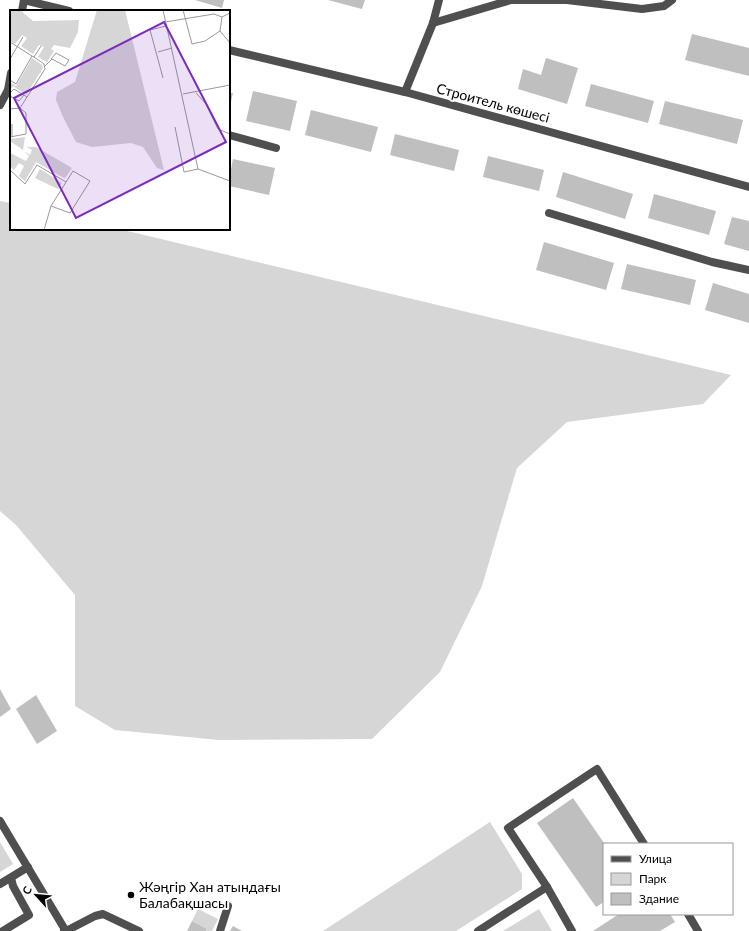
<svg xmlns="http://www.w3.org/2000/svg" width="749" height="931" font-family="Lato,sans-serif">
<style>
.green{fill:#d6d6d6}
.building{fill:#bfbfbf}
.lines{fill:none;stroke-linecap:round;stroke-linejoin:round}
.service{stroke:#4f4f4f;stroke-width:8}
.minor{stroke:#4f4f4f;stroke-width:8}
.poi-dot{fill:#000;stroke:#fff;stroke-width:1.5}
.labels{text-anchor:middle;stroke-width:4;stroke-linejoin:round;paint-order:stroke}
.street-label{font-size:14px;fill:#000;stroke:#fff}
.poi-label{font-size:14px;fill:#000;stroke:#fff;text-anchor:start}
.inset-road{fill:none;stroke:#999;stroke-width:1}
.view{fill:#7b2cbf;fill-opacity:0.15;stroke:#7b2cbf;stroke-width:2}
.inset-edge{fill:none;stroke:#000;stroke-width:2}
</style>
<rect width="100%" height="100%" fill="#fff"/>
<!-- green -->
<g class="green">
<path d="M0 201 11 203V229H119L731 375 703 404 567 422 517 468 482 586 440 672 372 739 219 740 115 730 75 706V595L16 525 0 511Z"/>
<path d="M490 822 522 874V889L456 931H323Z"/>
<path d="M0 842 13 864 0 872Z"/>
<path d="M198 909 218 919 212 931H206L207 929 192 921Z"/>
<path d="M539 909 552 931H503Z"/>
</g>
<!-- building -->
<g class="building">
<path d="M195 0H224L222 8Z"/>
<path d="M328 0H365L362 9Z"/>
<path d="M692 34 749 48V76L685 60Z"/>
<path d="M546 58 578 68 567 104 518 89 523 69 541 75Z"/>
<path d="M591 84 654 101 648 123 585 106Z"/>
<path d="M253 91 297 101 290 131 246 121Z"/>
<path d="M229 93H233L230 106H229Z"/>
<path d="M665 101 743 120 737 144 659 124Z"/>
<path d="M311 110 378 127 371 152 305 135Z"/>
<path d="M395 134 459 150 454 171 390 155Z"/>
<path d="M488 156 544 170 539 191 483 177Z"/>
<path d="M233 159 275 168 269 195 229 186V178Z"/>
<path d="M563 172 633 194 625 219 556 197Z"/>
<path d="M654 194 716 211 709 235 648 218Z"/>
<path d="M732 217 749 221V251L724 244Z"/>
<path d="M544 242 614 263 606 290 536 270Z"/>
<path d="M627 264 696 280 690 305 621 289Z"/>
<path d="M713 283 749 294V323L705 310Z"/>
<path d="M0 689 11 709 0 717Z"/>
<path d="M36 695 57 731 37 744 16 709Z"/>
<path d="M573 798 604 843V902L596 907 537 823Z"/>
<path d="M619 914H670L675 922 660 931H593Z"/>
<path d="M192 921 207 929 206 931H187Z"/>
<path d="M233 926 242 931H230Z"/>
</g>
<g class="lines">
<!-- service -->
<g class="service">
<path d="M0 105 8 90"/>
<path d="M0 821 64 928V931"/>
<path d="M0 884 28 867"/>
<path d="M688 914 698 931"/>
<path d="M3 931 29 915 13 886 11 878"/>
<path d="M66 931 95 916 103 914 139 931"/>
<path d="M220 931 228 906"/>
<path d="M478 931 547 887"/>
<path d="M572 931 547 887 508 828 597 769 644 844"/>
</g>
<!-- minor -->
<g class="minor">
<path d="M24 0 69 11"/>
<path d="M22 11 24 0"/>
<path d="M433 23 511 0H567L642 9 664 6 672 0"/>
<path d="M229 50 405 92 749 187"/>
<path d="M11 73 8 90H11"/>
<path d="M405 92 433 23 439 0"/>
<path d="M229 135 276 148"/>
<path d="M549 213 712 262 749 270"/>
</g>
</g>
<!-- markers -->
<circle class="poi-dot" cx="131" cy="895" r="4"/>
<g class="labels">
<!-- street labels -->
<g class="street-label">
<text transform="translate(493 103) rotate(15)" y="5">Строитель көшесі</text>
</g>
<!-- poi labels -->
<g class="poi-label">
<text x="139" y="892">Жәңгір Хан атындағы<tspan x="139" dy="16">Балабақшасы</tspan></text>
</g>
</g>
<!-- overview -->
<g transform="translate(10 10)">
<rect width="220" height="220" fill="#fff"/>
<path d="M0 0H10L23 11 69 10 68 22 60 38 44 35 41 39 44 41 37 52 28 47 34 37 29 35 23 44 11 36 17 28 12 25 5 34 0 31ZM87 0H115L154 160 147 158 133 137 121 133 82 137 66 132 53 107 46 90 47 82 65 72ZM22 48 32 55 33 58 16 85 3 76 0 81V72L6 76ZM15 127 13 140 0 131V129ZM17 137H26L62 158 56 167 54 168 26 152 15 171 9 166 14 156 9 153 4 160 0 156V143L16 151 19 146 14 141 20 145 22 140ZM30 159 52 173 48 179 25 168Z" fill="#d6d6d6"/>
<path class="inset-road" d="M153 0 188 159M173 0 182 34 195 31 210 21 212 7M155 12 204 4 212 7 220 3M210 21 220 33M0 32 22 46 6 74 0 70M148 42 162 38M22 46 24 47 31 36M0 49 13 27M35 56 42 49 55 56 59 50 46 43 41 49M153 68 140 20 156 16M0 83 4 79 17 87M186 83 196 94 208 119 220 124M173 84 220 75M0 86 9 91 14 85M0 99 10 98 35 59 34 54 24 47M2 114V127M165 117 174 162 188 159 220 171M0 127 16 124V103L10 98M0 160 15 174 27 155 56 172M63 161 80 171 60 203 41 196ZM34 220 41 196"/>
<path class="view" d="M154 12 216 132 66 208 4 88Z"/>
<rect width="220" height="220" class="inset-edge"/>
</g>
<!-- legend -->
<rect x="603" y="843" width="130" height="72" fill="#ffffff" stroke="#999999"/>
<rect x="611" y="856" width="20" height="6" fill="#4f4f4f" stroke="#999999"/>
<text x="639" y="863" font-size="12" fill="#000000">Улица</text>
<rect x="611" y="873" width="20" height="12" fill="#d6d6d6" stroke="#999999"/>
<text x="639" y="883" font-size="12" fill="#000000">Парк</text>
<rect x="611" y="893" width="20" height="12" fill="#bfbfbf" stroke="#999999"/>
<text x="639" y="903" font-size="12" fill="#000000">Здание</text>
<!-- north arrow -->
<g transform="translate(36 895) rotate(297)" stroke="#ffffff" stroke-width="3" paint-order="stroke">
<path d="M0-3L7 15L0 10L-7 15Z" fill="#000000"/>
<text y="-6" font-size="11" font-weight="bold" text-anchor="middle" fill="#000000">С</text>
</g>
</svg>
